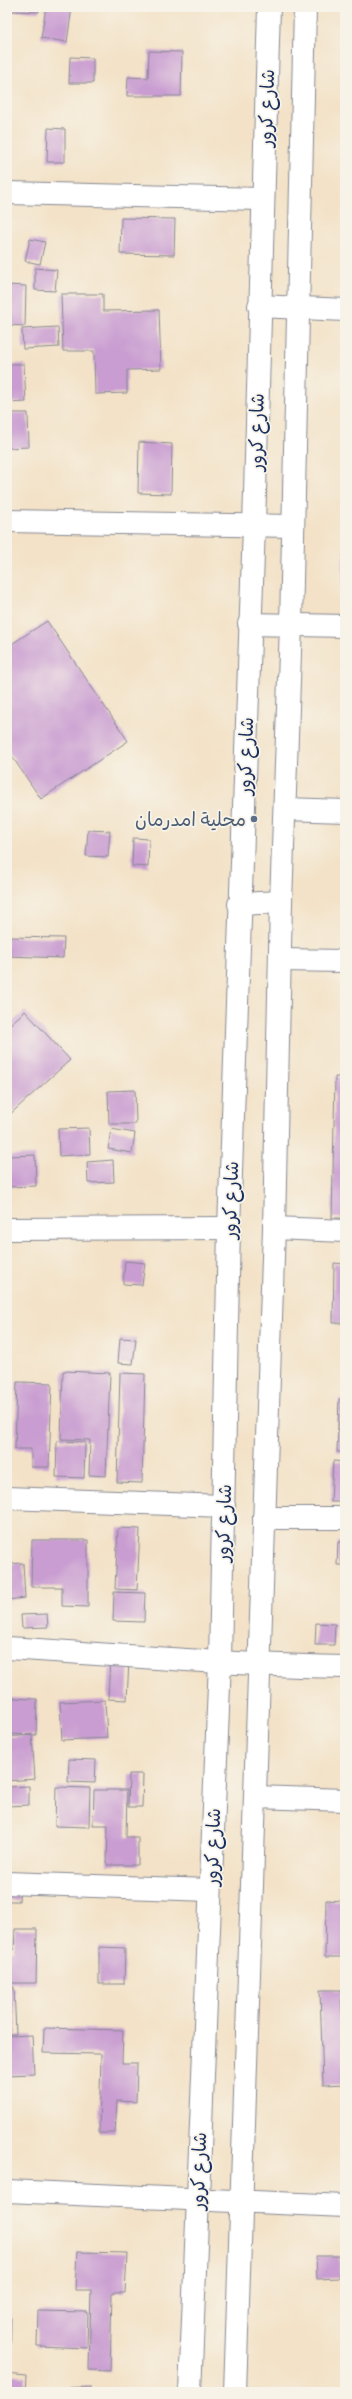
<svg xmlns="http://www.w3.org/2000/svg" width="352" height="2399" font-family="Caveat,'Playpen Sans Arabic',sans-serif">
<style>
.building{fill:#c99dd1}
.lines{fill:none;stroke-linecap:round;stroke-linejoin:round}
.street-casing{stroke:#878892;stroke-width:24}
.secondary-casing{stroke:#878892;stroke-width:24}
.street{stroke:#fff;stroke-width:22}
.secondary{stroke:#fff;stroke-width:22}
.service-dot{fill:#5c6f8a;stroke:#f7f3e8;stroke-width:1.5}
.labels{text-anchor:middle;stroke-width:3.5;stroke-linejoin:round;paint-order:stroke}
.street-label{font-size:19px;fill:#1b2f5e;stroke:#f7f3e8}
.service-label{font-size:19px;fill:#4e5e75;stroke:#f7f3e8;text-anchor:end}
</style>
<rect width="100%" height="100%" fill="#f7f3e8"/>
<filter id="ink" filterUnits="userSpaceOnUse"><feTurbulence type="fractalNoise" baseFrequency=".025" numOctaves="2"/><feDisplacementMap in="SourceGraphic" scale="8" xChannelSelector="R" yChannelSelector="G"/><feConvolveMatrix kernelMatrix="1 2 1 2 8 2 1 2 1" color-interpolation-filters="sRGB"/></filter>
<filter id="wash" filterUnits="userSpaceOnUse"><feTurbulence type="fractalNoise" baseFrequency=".012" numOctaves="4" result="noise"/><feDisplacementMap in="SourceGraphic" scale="16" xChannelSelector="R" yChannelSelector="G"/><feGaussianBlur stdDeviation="0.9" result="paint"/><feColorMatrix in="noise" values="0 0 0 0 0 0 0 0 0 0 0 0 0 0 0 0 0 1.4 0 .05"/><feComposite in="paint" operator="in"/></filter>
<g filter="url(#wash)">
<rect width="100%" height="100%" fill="#f3e2c7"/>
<g id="blocks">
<!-- building -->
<g class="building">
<path d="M11 7H39V12L11 11Z"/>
<path d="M46 7H72L67 42 41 38Z"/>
<path d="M149 51 182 52 181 96H127L128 77 148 78Z"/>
<path d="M70 57 93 58V83H69Z"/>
<path d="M48 128 65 129V162H47Z"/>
<path d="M121 218 175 219 174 255 120 254Z"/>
<path d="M30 239 45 242 40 264 25 261Z"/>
<path d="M35 268 57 270 55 291 35 290Z"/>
<path d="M7 285 26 286 25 326 7 325Z"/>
<path d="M61 294H103V311L159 310 161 369 127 370V393L95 394 94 351H63Z"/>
<path d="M58 327 59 347 23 349 22 329Z"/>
<path d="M7 364H24L26 402 7 403Z"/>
<path d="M7 413H28L29 447 7 448Z"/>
<path d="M139 442 172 444 171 494 138 493Z"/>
<path d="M343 555H345V595H342Z"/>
<path d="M47 621 128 741 41 799 7 749V647Z"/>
<path d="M88 830 110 831 108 857 86 856Z"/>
<path d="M133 838 149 839 148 867 132 866Z"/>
<path d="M7 937 64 938 63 958 7 956Z"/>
<path d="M25 1011 70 1060 7 1117V1027Z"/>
<path d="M335 1077H345V1218H332Z"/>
<path d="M135 1090 136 1124H109L108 1091Z"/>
<path d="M89 1128 90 1154 59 1156 58 1129Z"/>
<path d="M111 1129 135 1133 132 1153 108 1149Z"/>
<path d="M35 1155 36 1186 7 1187V1156Z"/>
<path d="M113 1160 114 1182 88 1183 87 1162Z"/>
<path d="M125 1261 145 1263 142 1285 123 1284Z"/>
<path d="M334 1263 345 1264V1323H333Z"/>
<path d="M120 1338 136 1339 133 1364 118 1363Z"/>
<path d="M63 1371 110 1373 106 1476 89 1475 90 1440 61 1439Z"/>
<path d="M120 1373 145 1374 142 1483 117 1482Z"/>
<path d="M17 1382 52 1383 49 1467H31V1449H15Z"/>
<path d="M339 1399H345V1452H337Z"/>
<path d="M57 1441 85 1442 84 1478 56 1477Z"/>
<path d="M333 1461 345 1462V1502H331Z"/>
<path d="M118 1528 140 1529 137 1590 115 1589Z"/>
<path d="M32 1540H88V1607L62 1606V1587H31Z"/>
<path d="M338 1542H345V1565H337Z"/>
<path d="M23 1563 25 1598 7 1600V1564Z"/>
<path d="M114 1592 145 1593 144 1622 113 1621Z"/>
<path d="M47 1614 48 1627 22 1628 21 1615Z"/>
<path d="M316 1623 335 1624 334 1645H315Z"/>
<path d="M110 1659 129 1660 127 1700 108 1699Z"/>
<path d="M7 1698 37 1699 36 1735 7 1734Z"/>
<path d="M105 1700 107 1738 62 1740 60 1702Z"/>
<path d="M32 1735 35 1779 7 1781V1737Z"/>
<path d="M69 1759 96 1760 95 1783 68 1782Z"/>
<path d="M129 1774H143L142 1807H128Z"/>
<path d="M29 1786V1805L7 1806V1787Z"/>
<path d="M56 1787 90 1788 89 1827 55 1826Z"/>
<path d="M94 1790H127L126 1837H138V1865H107L108 1825H93Z"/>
<path d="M7 1884H20L19 1901H7Z"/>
<path d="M326 1900 345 1901V1957H325Z"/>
<path d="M15 1929H37L36 1983H7V1950H14Z"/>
<path d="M99 1947 125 1948 124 1984H99Z"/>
<path d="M7 1987H14L16 2034H7Z"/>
<path d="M320 1990H341L345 2084 323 2085Z"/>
<path d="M44 2028 123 2030 122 2063H137L136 2102 117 2101 115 2133H99L101 2054 43 2053Z"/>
<path d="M32 2035 34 2074 7 2075V2036Z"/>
<path d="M344 2110H345V2134H343Z"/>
<path d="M77 2252 127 2253 125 2293H112L110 2371 89 2370 91 2290H75Z"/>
<path d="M316 2256H339L340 2278 317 2279Z"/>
<path d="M38 2311 88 2312 87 2348 37 2346Z"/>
<path d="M7 2316H11L10 2369H7Z"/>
<path d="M7 2374 26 2376 25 2392H7Z"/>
<path d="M90 2387V2392H65V2388Z"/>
</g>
</g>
</g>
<g filter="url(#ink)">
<use href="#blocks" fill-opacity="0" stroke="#878892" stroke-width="1"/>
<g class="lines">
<!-- street casing -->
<g class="street-casing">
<g id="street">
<path d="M7 193 263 199"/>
<path d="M259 306 345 310"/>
<path d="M7 521 293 526"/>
<path d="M249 624 345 626"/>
<path d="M285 809 345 811"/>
<path d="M280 960 345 961"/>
<path d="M274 1228 345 1231"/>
<path d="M7 1229 229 1228"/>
<path d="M7 1498 224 1506"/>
<path d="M264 1518H345"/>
<path d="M7 1648C120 1655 232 1665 345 1667"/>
<path d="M256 1797 345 1800"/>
<path d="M7 1883 210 1890"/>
</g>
</g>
<!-- secondary casing -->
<g class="secondary-casing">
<g id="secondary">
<path d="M239 904 281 902"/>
<path d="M7 2191 345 2206"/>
<path d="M190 2392 220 1661 229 1228 254 526 269 7"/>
<path d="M235 2392 274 1228 281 902 291 625 305 7"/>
</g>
</g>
<!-- street -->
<use href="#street" class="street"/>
<!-- secondary -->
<use href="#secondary" class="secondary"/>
</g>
</g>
<!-- markers -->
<circle class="service-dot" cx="254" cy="819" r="4"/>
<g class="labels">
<!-- street labels -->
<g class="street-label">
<text transform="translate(266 108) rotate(-88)" y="7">شارع كرور</text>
<text transform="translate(256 432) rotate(-89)" y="7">شارع كرور</text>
<text transform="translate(245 756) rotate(-88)" y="7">شارع كرور</text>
<text transform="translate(230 1200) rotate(-88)" y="7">شارع كرور</text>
<text transform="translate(223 1523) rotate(-88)" y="7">شارع كرور</text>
<text transform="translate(212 1847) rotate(-88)" y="7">شارع كرور</text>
<text transform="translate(198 2171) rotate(-88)" y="7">شارع كرور</text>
</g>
<!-- service labels -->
<g class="service-label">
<text x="246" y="826">محلية امدرمان</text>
</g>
</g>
<!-- margin -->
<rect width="352" height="2399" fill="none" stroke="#f7f3e8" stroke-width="24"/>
</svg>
